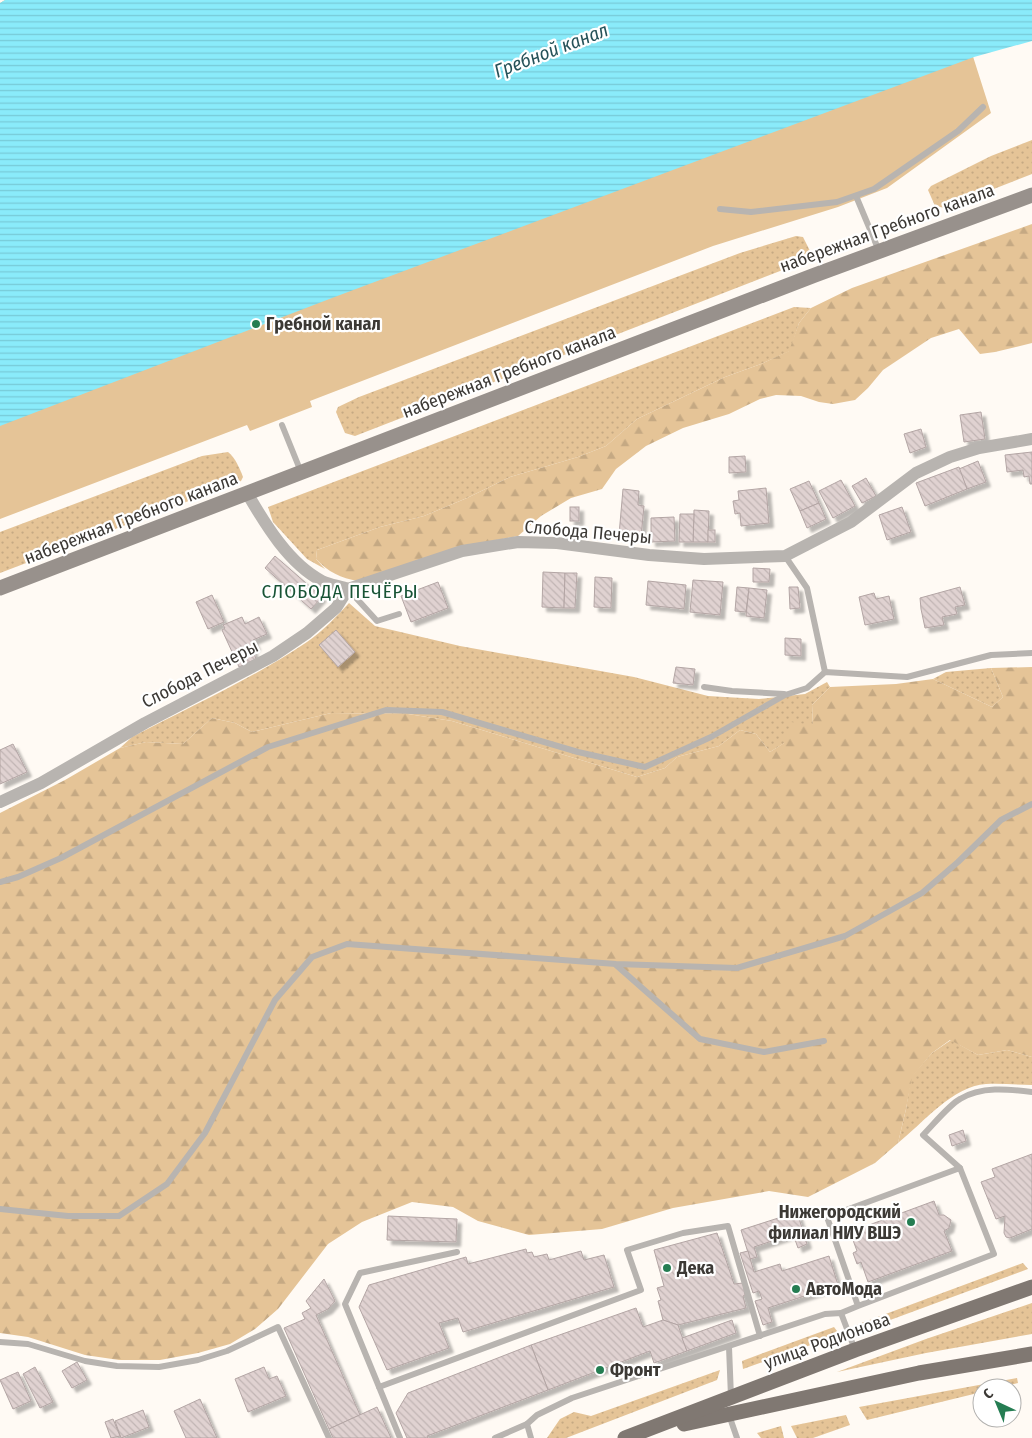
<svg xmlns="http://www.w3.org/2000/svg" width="1032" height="1438" font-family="'Fira Sans Condensed',sans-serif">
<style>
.grass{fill:url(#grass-dots)}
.forest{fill:url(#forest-firs)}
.pitch{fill:#e5c497}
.water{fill:url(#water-rules)}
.building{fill:url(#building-back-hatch);stroke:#b3a5a4;filter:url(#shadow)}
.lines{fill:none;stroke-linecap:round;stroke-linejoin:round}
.lane{stroke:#b8b4b0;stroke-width:6}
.street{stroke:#b8b4b0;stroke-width:12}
.secondary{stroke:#98918c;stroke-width:15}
.primary{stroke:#807872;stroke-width:15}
.poi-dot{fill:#257d52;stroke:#fff;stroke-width:2}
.labels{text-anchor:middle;stroke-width:4.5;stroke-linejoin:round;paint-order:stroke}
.street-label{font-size:18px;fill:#3c3935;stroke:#fff}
.poi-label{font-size:18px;font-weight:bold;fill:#3c3935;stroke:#fff;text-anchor:start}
.water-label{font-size:19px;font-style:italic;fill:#265259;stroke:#fff}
.neighbourhood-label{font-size:19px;letter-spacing:1px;fill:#185436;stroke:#fff}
</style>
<defs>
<pattern id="grass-dots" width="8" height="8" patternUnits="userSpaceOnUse" patternTransform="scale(1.25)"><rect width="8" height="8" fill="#e5c497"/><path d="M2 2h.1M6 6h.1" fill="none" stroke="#c5a983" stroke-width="1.8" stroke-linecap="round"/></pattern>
<pattern id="forest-firs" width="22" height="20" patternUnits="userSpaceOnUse" patternTransform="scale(1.25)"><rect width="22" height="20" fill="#e5c497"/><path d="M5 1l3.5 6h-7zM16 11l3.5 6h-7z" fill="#c5a983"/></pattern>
<pattern id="water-rules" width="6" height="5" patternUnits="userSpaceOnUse" patternTransform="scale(1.25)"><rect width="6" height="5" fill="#8aebfa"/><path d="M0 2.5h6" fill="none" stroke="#78cad7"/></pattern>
<pattern id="building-back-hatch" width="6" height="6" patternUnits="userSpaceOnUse" patternTransform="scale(1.25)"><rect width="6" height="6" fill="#e0d2d1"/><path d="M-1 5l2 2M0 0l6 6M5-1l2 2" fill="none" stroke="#c1b5b4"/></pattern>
<filter id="shadow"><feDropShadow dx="4.5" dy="4.5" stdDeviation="1" flood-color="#0004"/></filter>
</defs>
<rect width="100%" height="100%" fill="#fffaf4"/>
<!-- grass -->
<g class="grass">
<path d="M1032 140V174L945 208 935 206 928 190 931 186 991 156Z"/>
<path d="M796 236 803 237 811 253 806 261 355 436 345 433 336 412 338 407 359 397 740 253Z"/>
<path d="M794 307 811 308 799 323 790 351 761 364 725 377 637 419 606 446 578 457 510 477 467 498 424 516 380 527 317 550 316 559 325 569 307 559 273 522 268 507Z"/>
<path d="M228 452C235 457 240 469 243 477L241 481 0 573V532L202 456Z"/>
<path d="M349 603 375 626 460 646 634 677 708 696 759 699 805 694 827 682 830 687 812 705 813 725 770 752 756 734 740 730 719 746 677 757 665 768 637 777 452 721 408 714 331 713 252 732 235 723 212 718 183 744 146 742 120 748 132 737C191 706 252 679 307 642 323 631 336 617 349 603Z"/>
<path d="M991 668 1003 697 992 707 933 679 946 672Z"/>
<path d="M951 1040 978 1055 1007 1050 1032 1057V1085C1017 1085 1001 1083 986 1084 953 1086 923 1123 898 1143L906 1109 911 1077 932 1053Z"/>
<path d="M1023 1263 1028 1269 855 1333 856 1325Z"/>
<path d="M1032 1303V1334L926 1353 837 1372 926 1339Z"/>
<path d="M834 1327 837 1331 836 1336 743 1369 742 1361Z"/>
<path d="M720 1370 717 1380 566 1438H547L560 1419 574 1412 591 1416Z"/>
<path d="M1017 1378 1018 1383 998 1388H982V1392L867 1420 859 1407Z"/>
<path d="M846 1415 850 1425 813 1438H797L791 1426Z"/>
<path d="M781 1426 784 1438H761L757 1433Z"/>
</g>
<!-- forest -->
<g class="forest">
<path d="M1032 224V343L995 352 980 354 959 329 931 338 883 370 868 388 855 400 833 404 819 402 801 396 776 395 760 399 729 414 683 428 646 446 616 469 602 489 571 498 541 516 518 536 462 547 358 581C341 578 328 572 316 559L317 550 380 527 424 516 467 498 510 477 578 457 606 446 637 419 725 377 761 364 789 351 799 323 811 308 852 288Z"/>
<path d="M1032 667V1057L1007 1050 978 1055 950 1040 932 1053 912 1077 906 1109 898 1143 875 1163 808 1197 769 1191 673 1208 602 1229 529 1235 478 1221 453 1207 412 1202 362 1222 328 1244 278 1309 255 1329 230 1344 198 1353 160 1360H119L85 1355 28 1337 0 1333V813L65 780 120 748 146 742 183 744 212 718 235 723 252 732 331 713 408 714 452 721 637 777 665 768 677 757 719 746 740 730 756 734 770 752 784 743 791 722 813 725 812 705 830 687 896 684 933 679 992 707 1003 697 991 668Z"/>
</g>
<!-- pitch -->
<path class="pitch" d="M5 0H955L991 113 887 188 838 207 713 246 310 401 312 407 250 431 247 425 0 519V3Z"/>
<!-- water -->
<path class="water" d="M5 0H1032V41L974 57 332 298 0 426V3Z"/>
<!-- building -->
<g class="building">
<path d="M981 412 985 439 964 442 960 415Z"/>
<path d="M921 429 926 447 910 453 904 434Z"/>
<path d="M1032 452V484H1030L1029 476 1024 477 1023 470 1007 472 1005 455Z"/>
<path d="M745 456 746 472 729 473V457Z"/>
<path d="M978 461 986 482 967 489 959 469Z"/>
<path d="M959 467 967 489 925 506 916 483Z"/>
<path d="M866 478 876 496 862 503 852 486Z"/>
<path d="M841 480 855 506 833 518 819 491Z"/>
<path d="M809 481 819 503 800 511 790 489Z"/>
<path d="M766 488 769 523 741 526 740 513 735 514 733 501 739 500 738 491Z"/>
<path d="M623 489 639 491 638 505 644 506 641 537 619 535Z"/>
<path d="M819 503 826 519 807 528 800 511Z"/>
<rect x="570" y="507" width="9" height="14"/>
<path d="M902 507 911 532 887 540 879 515Z"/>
<path d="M694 510 709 511 708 542H693Z"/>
<path d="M680 514H694L693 542H679Z"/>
<path d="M674 517 675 541 651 542V518Z"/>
<rect x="708" y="530" width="7" height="12"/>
<path d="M275 556 322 597 311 609 265 568Z"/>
<path d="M753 568 770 569 769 582H753Z"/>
<path d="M543 572 565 573 564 608 542 607Z"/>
<path d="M565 573H577L575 608H564Z"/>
<path d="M595 577 612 578 611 608 594 607Z"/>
<path d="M693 580 723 582 720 615 690 612Z"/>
<path d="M648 581 686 585 684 609 646 605Z"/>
<path d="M438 582 448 608 411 622 401 596Z"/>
<path d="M737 587 749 588 746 612 735 611Z"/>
<path d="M789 587H798L800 608 790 609Z"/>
<path d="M960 587 965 605 955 607 957 614 942 617 944 625 925 628 921 609 920 598Z"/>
<path d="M749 588 767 590 764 618 746 616Z"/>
<path d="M874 593 876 599 889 596 894 619 865 625 859 597Z"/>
<path d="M212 595 224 622 208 629 196 602Z"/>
<path d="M242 617 245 624 259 617 267 634 253 640 256 646 252 648 256 659 239 667 222 630 225 628 223 625Z"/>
<path d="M336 630 355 652 338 667 319 645Z"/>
<path d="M785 638 801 639V656L785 655Z"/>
<path d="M676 667 695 669 693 685 673 683Z"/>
<path d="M13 744 27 772 0 784V750Z"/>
<path d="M963 1130 966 1141 952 1146 949 1135Z"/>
<path d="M1032 1154V1229L1010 1238 1006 1237 1004 1233 1005 1216 996 1219 981 1182 995 1177 992 1169Z"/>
<path d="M934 1201 939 1215H944L951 1220 949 1228 944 1231 952 1251 868 1282 861 1262 857 1264 853 1253 857 1251 850 1232Z"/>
<path d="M797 1212 807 1244 798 1248 793 1234 754 1247 757 1257 750 1259 741 1230Z"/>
<path d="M388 1216 457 1219 456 1242 387 1240Z"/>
<path d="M717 1233 734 1284 743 1283 745 1295 743 1296 746 1308 678 1325 663 1320 658 1301 661 1300 657 1288 664 1286 654 1250Z"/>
<path d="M526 1249 527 1253 532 1252 534 1257 547 1254 549 1260 581 1251 584 1260 604 1255 614 1287 463 1332 458 1318 439 1323 449 1348 387 1370 359 1307 369 1285 466 1257 468 1264Z"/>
<path d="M748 1251 754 1272 780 1264 782 1271 829 1256 838 1285 768 1308 772 1322 763 1325 755 1301 762 1299 759 1291 753 1293 740 1253Z"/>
<path d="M324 1279 335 1301 328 1309 316 1315 360 1415 329 1429 284 1328 305 1319 302 1313 311 1308 306 1301Z"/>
<path d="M636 1308 643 1327 663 1320 678 1325 687 1351 654 1363 650 1351 548 1390 531 1345Z"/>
<path d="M732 1320 736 1333 687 1351 682 1338Z"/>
<path d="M531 1345 548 1390 427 1436 428 1438H407L396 1413 408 1393Z"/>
<path d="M77 1362 87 1380 72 1388 62 1371Z"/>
<path d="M35 1367 53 1402 40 1408 23 1374Z"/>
<path d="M264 1367 269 1379 277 1376 286 1396 248 1412 235 1379Z"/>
<path d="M18 1372 31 1401 13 1409 0 1380Z"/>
<path d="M200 1399 217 1438H186L174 1411Z"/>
<path d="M377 1407 391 1438H333L329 1429Z"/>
<path d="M143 1410 149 1427 121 1438 115 1421Z"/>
<path d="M113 1419 120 1436 111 1438 105 1422Z"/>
</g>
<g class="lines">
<!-- lane -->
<g class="lane">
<path d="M856 196 879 251"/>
<path d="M720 209 751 212 837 202 874 189 958 131 983 107"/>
<path d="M282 425 301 472"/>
<path d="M785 556 807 588 825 672"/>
<path d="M348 589 377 621 399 614"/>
<path d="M704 687 732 691 784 694"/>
<path d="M0 882 18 877 61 858 268 747 386 710 442 712 578 752 645 767 711 737 785 695 807 688 825 672 907 677 991 655 1032 653"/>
<path d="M616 965 700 1039 764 1052 824 1041"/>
<path d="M960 1168 923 1135C933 1125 949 1105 960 1099 981 1086 1008 1089 1032 1092"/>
<path d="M0 1209 68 1216H119L167 1184 205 1133 275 1000 312 957 347 944 616 964 737 968 845 936 922 893 958 862 1001 820 1032 804"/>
<path d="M841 1313 858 1306 994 1254 960 1168 827 1217 858 1306"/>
<path d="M0 1342 28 1344 85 1361 117 1366 159 1367 198 1360 227 1351 278 1327 329 1438"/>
<path d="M729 1347 731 1397"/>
<path d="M379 1387 641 1290 627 1250 683 1233 728 1226 760 1336"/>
<path d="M729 1415 737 1438"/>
<path d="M400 1438 345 1304 360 1273 457 1252"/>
<path d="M495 1438 527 1424"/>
<path d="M531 1438 527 1424 537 1415 572 1398 825 1314 841 1313 855 1350"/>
</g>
<!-- street -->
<g class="street">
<path d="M247 493C265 524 289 564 322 581 330 585 340 586 348 589"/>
<path d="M0 802 41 783 145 723 273 656 307 633 336 608 348 589 462 551 518 542 557 543 649 555 704 559 785 556 851 522 916 473 950 457 979 448 1032 439"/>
</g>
<!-- secondary -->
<path class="secondary" d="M0 588 815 275 1032 195"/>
<!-- primary -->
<g class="primary">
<path d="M684 1424 919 1373 1032 1354"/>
<path d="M625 1438 855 1350 1032 1287"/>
</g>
</g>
<!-- markers -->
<g class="poi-dot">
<circle cx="256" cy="324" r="5"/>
<circle cx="911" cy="1222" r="5"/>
<circle cx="667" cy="1268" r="5"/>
<circle cx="796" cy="1289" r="5"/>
<circle cx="600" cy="1370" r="5"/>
</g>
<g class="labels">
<!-- street labels -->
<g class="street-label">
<text transform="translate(887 228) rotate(-20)" y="6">набережная Гребного канала</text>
<text transform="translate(509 372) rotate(-21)" y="6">набережная Гребного канала</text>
<text transform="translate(131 518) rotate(-21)" y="6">набережная Гребного канала</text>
<text transform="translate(588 532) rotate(5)" y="6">Слобода Печеры</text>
<text transform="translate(200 674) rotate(-27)" y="6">Слобода Печеры</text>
<text transform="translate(827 1341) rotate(-20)" y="6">улица Родионова</text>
</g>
<!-- poi labels -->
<g class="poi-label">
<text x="266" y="330">Гребной канал</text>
<text x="901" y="1218" text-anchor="end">Нижегородский<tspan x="901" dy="21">филиал НИУ ВШЭ</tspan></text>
<text x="677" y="1274">Дека</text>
<text x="806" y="1295">АвтоМода</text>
<text x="610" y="1376">Фронт</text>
</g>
<!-- water labels -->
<g class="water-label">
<text transform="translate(551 50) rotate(-21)" y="7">Гребной канал</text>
</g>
<!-- neighbourhood labels -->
<g class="neighbourhood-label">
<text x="340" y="598">СЛОБОДА ПЕЧЁРЫ</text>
</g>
</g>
<!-- north arrow -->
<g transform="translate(997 1403) rotate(316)"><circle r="24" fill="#ffffff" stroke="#b1b0ae"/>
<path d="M0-4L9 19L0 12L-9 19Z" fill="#257d52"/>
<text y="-8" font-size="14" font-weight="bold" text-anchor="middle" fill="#3c3935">С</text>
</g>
</svg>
